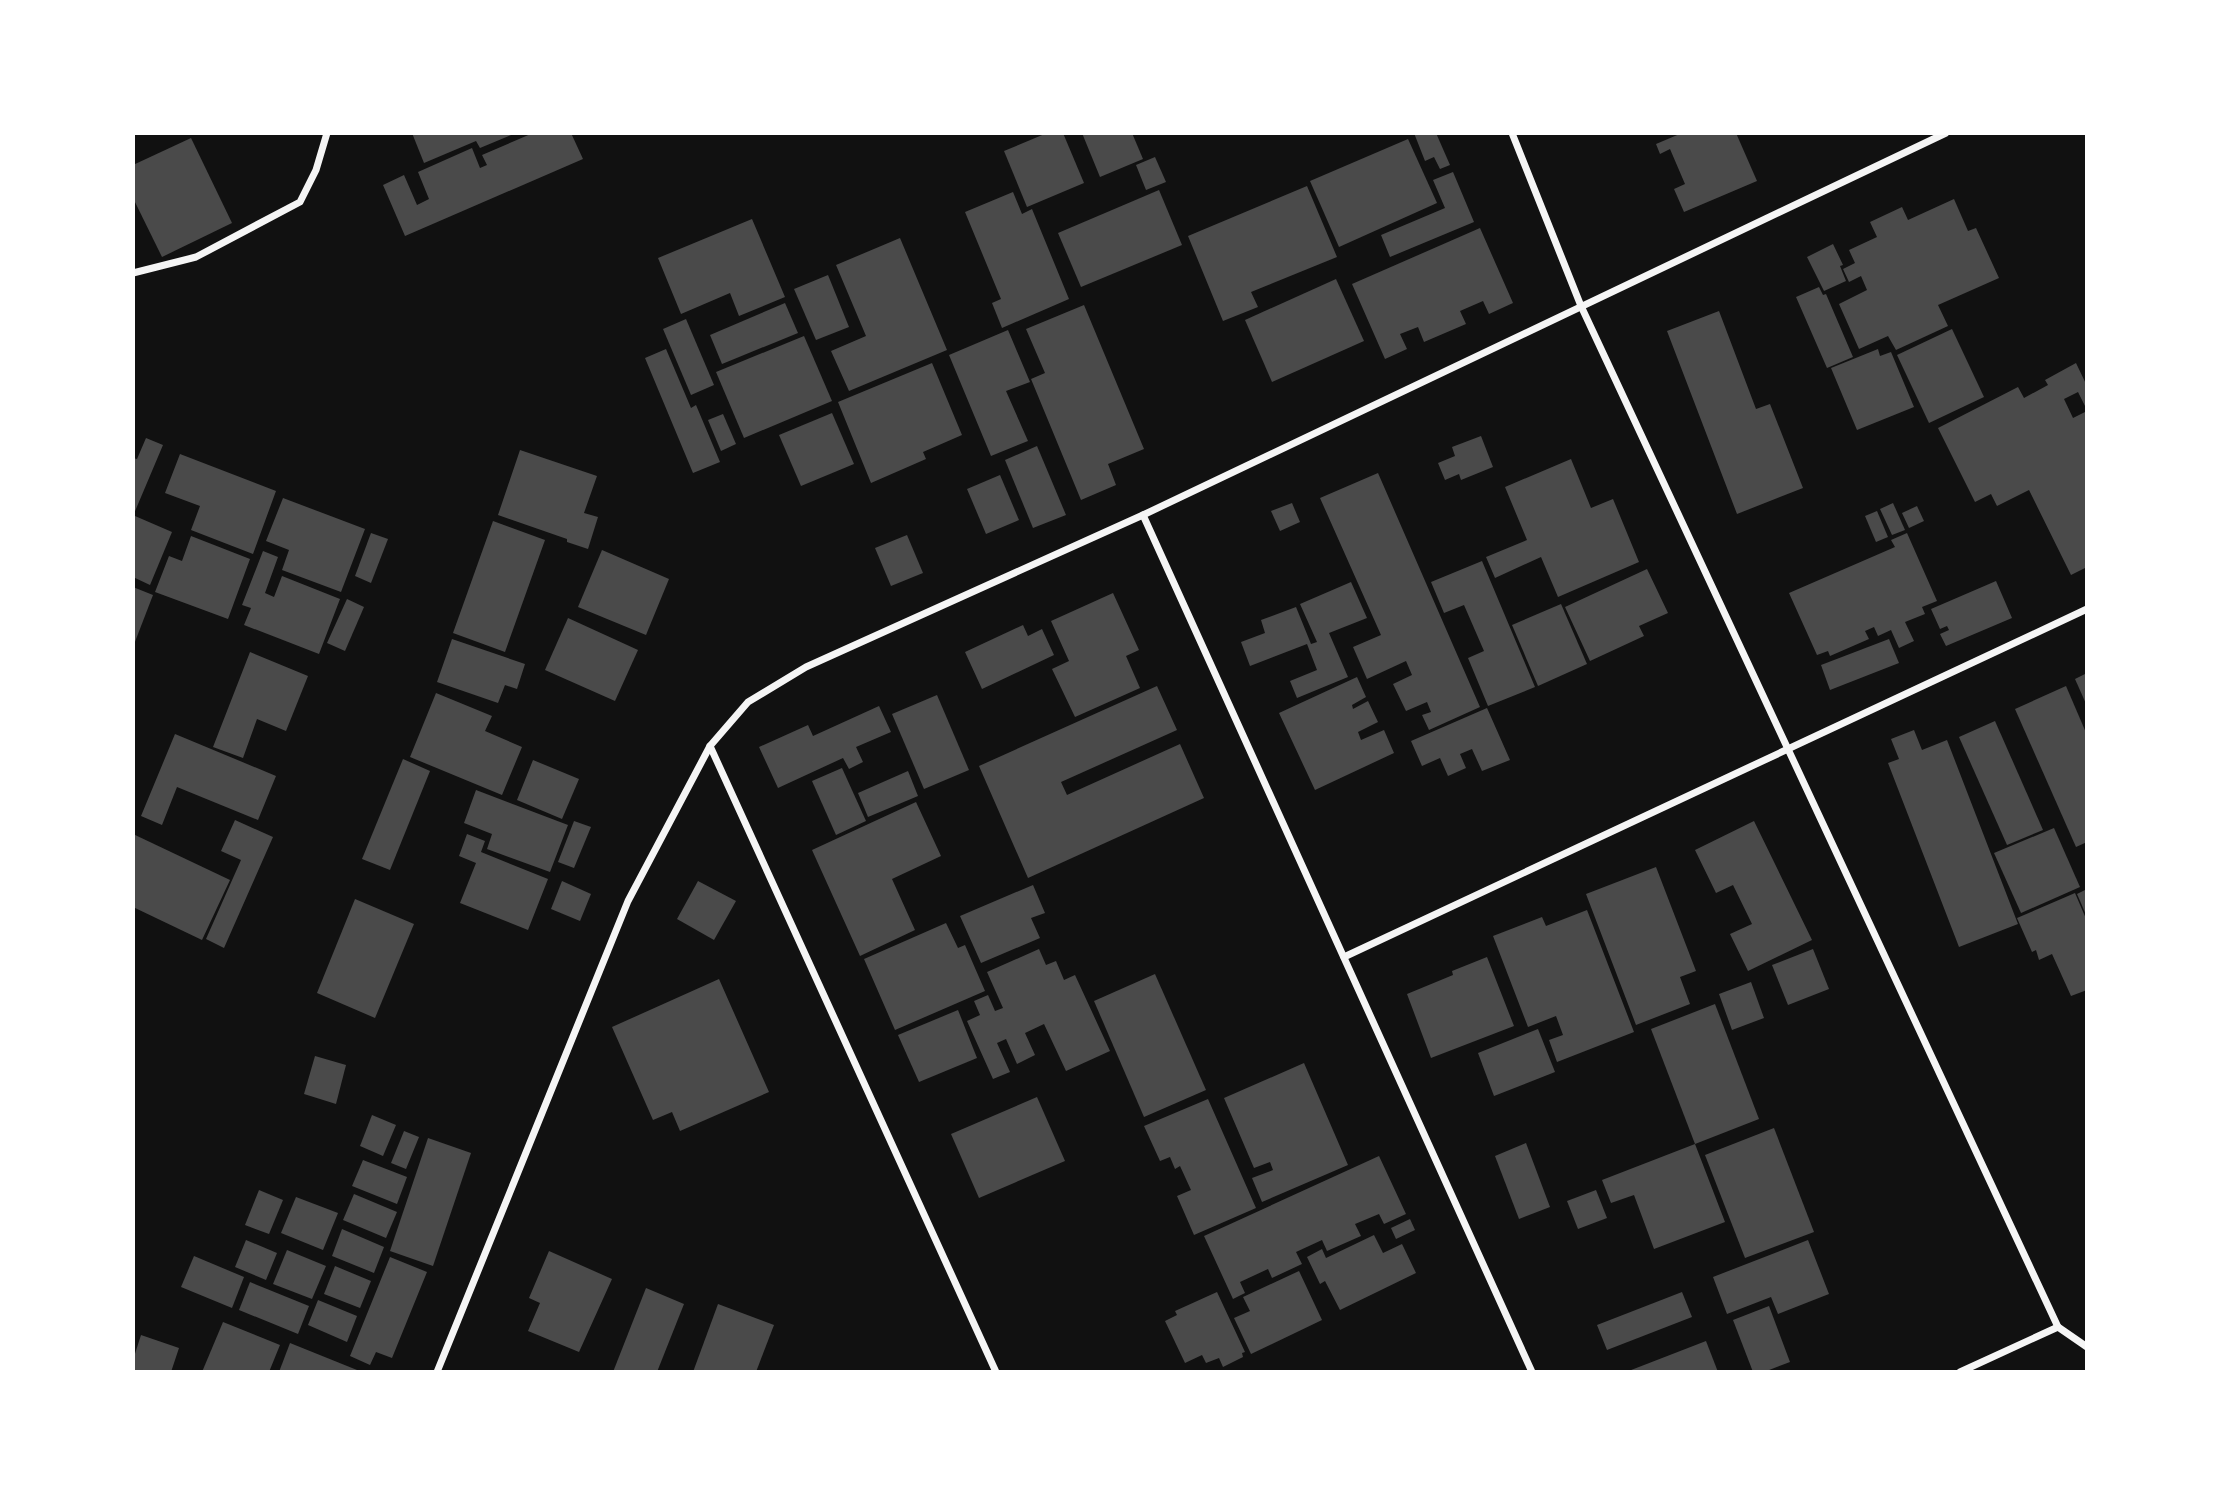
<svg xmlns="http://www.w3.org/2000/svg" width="2220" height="1505" font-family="Jost,sans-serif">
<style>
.building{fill:#4a4a4a}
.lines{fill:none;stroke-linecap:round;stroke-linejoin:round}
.minor{stroke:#f5f5f5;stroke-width:7}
</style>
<rect width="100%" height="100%" fill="#111"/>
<!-- building -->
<g class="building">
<path d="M412 133H516L480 148 476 141 424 163Z"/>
<path d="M533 133H571L583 159 405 236 383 185 404 175 417 205 429 199 418 172 472 148 480 168 487 165 482 155Z"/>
<path d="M1047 133H1063L1084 183 1027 207 1004 151Z"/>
<path d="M1082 133H1132L1143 159 1100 177Z"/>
<path d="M1414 133H1436L1450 165 1440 169 1434 157 1425 161Z"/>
<path d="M1682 133H1736L1757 181 1684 212 1674 189 1685 184 1670 149 1660 154 1656 144Z"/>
<path d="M191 138 232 223 162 257 133 198V165Z"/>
<path d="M1408 139 1437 203 1339 247 1310 181Z"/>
<path d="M1155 157 1166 182 1146 190 1136 165Z"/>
<path d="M1453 172 1474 222 1390 257 1381 235 1445 208 1433 180Z"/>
<path d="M1307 186 1337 257 1251 292 1258 307 1223 321 1188 236Z"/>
<path d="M1159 190 1182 245 1081 287 1058 233Z"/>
<path d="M1013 192 1022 214 1032 209 1069 299 1002 328 992 303 1001 299 965 212Z"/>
<path d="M1954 199 1968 231 1976 228 1999 278 1938 305 1948 326 1896 350 1888 336 1859 349 1839 304 1867 290 1861 276 1849 282 1843 269 1855 263 1849 250 1877 237 1870 222 1902 207 1908 220Z"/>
<path d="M752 219 785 297 739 316 730 293 681 314 658 258Z"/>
<path d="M1480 228 1513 303 1489 314 1483 301 1460 311 1466 324 1424 342 1418 327 1400 334 1407 349 1385 359 1352 284Z"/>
<path d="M900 238 947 350 849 391 831 351 866 336 836 265Z"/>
<path d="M1833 244 1843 265 1840 266 1846 281 1824 291 1807 257Z"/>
<path d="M828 275 849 327 816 340 794 289Z"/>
<path d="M1336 279 1364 341 1272 382 1245 320Z"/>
<path d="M1819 287 1823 295 1826 294 1853 357 1827 368 1796 297Z"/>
<path d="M785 303 798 333 722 364 710 335Z"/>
<path d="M1084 305 1144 449 1108 464 1116 485 1081 500 1031 379 1045 373 1026 329Z"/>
<path d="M1719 311 1756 409 1770 404 1803 488 1737 514 1667 331Z"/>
<path d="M686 319 714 385 691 395 663 329Z"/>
<path d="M1952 329 1984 397 1929 423 1897 355Z"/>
<path d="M1008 330 1030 382 1006 391 1028 441 991 456 949 355Z"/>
<path d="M804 336 832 401 744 438 716 372Z"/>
<path d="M666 349 691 408 696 405 720 462 693 473 645 358Z"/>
<path d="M1878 349 1880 356 1891 352 1914 407 1857 430 1831 368Z"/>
<path d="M932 363 962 435 923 452 926 459 871 483 838 402Z"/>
<path d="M2076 363 2087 386V405L2085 406 2078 392 2064 399 2073 418 2087 411V567L2071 575 2029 490 1997 506 1991 494 1975 502 1938 428 2018 387 2024 398 2048 385 2045 380Z"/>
<path d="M832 413 854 464 801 486 779 435Z"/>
<path d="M723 414 736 444 721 451 708 420Z"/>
<path d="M1481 436 1493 467 1461 480 1459 474 1445 480 1438 463 1455 456 1452 447Z"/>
<path d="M146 438 163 445 133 516V458L137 459Z"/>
<path d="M1037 446 1066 515 1033 528 1005 460Z"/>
<path d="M520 450 597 476 584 513 598 517 588 549 567 542V539L498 515Z"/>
<path d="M180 454 276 491 253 554 191 530 200 506 165 493Z"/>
<path d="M1571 459 1591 508 1613 499 1639 562 1558 597 1541 557 1495 578 1486 557 1527 540 1505 487Z"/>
<path d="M1378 473 1480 707 1429 730 1422 715 1431 712 1427 702 1406 711 1393 684 1412 675 1406 661 1367 679 1353 647 1381 635 1320 498Z"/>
<path d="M1000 475 1019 520 986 534 967 489Z"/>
<path d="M283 498 365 529 341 592 282 570 289 550 266 541Z"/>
<path d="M1292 503 1300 522 1280 531 1271 511Z"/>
<path d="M1893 503 1905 530 1892 535 1880 509Z"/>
<path d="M1917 506 1924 521 1909 528 1902 513Z"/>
<path d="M1877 511 1888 537 1876 542 1865 516Z"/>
<path d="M135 516 172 532 150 585 133 577Z"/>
<path d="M493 521 545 540 505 652 453 633Z"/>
<path d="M371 533 388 539 371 583 355 576Z"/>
<path d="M1907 533 1937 601 1922 607 1925 614 1905 622 1914 641 1899 648 1891 630 1878 636 1874 627 1865 631 1869 639 1830 656 1828 651 1817 655 1789 593 1895 547 1891 540Z"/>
<path d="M907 535 923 573 891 586 875 548Z"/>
<path d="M191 536 250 559 228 619 155 592 169 556 182 561Z"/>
<path d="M602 550 669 579 646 635 578 607Z"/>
<path d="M263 551 278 557 265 593 274 597 282 576 340 599 319 654 244 625 251 608 242 605Z"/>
<path d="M1482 561 1535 687 1488 706 1468 658 1484 651 1464 605 1444 613 1431 582Z"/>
<path d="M1647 569 1668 613 1639 626 1644 636 1590 661 1565 607Z"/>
<path d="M1996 581 2012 618 1946 646 1940 634 1949 630 1947 626 1940 629 1931 609Z"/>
<path d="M1351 582 1367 618 1329 633 1348 677 1297 698 1290 681 1317 670 1307 644 1250 666 1241 642 1265 633 1261 620 1296 607 1311 644 1317 642 1300 604Z"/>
<path d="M133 587 153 595 133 647Z"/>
<path d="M1113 593 1139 650 1126 656 1140 688 1075 717 1052 669 1069 661 1051 621Z"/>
<path d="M347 599 364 607 345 651 327 643Z"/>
<path d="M1561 604 1587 664 1538 686 1512 625Z"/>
<path d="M568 618 638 650 615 701 545 670Z"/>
<path d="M1023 625 1028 636 1042 629 1054 655 982 689 965 652Z"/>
<path d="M452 639 525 664 517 689 505 685 498 703 437 682Z"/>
<path d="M1889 639 1899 663 1830 690 1821 665Z"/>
<path d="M250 652 308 676 286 731 257 719 243 758 213 747Z"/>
<path d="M2087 673V706L2075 679Z"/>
<path d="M1357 677 1366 697 1352 705 1353 709 1368 701 1378 722 1358 732 1361 740 1384 730 1394 753 1315 790 1279 713Z"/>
<path d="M1157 686 1177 730 1061 782 1067 795 1180 744 1204 798 1028 878 979 766Z"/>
<path d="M2066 686 2087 735V842L2076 847 2015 709Z"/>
<path d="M436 693 492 716 485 731 522 747 502 795 410 757Z"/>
<path d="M937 695 969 770 924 789 892 714Z"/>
<path d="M879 706 891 732 856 747 863 762 849 769 843 758 778 788 759 747 808 725 813 736Z"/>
<path d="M1487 708 1510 760 1482 771 1472 749 1460 754 1466 768 1448 776 1440 758 1422 766 1411 741Z"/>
<path d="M1995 721 2043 830 2007 845 1959 737Z"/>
<path d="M1914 730 1922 750 1947 740 2018 924 1959 947 1888 763 1899 759 1891 739Z"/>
<path d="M175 734 276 776 258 820 177 787 162 825 141 816Z"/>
<path d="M403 759 430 771 390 870 362 859Z"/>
<path d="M533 760 579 779 562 819 517 800Z"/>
<path d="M842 768 866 821 836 835 812 781Z"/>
<path d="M908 771 918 796 868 817 858 793Z"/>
<path d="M476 790 568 825 550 872 487 849 492 834 464 823Z"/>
<path d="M916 802 941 856 892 879 915 930 860 956 812 850Z"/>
<path d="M235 820 273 837 224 948 206 939 241 860 221 851Z"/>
<path d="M574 821 591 827 574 868 558 862Z"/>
<path d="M1754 821 1812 940 1748 971 1730 934 1752 924 1733 885 1716 893 1695 850Z"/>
<path d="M2054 828 2080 887 2021 913 1994 853Z"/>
<path d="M133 834 230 880 202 940 133 907Z"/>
<path d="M467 834 485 841 481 852 548 879 528 930 460 903 476 863 459 856Z"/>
<path d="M1656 867 1696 971 1680 977 1690 1004 1636 1025 1586 894Z"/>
<path d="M562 881 591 894 580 921 551 909Z"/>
<path d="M698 881 736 901 714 940 677 919Z"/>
<path d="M1033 885 1045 913 1031 918 1040 938 981 963 960 916Z"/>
<path d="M2087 889V917L2077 894Z"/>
<path d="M2075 893 2087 921V990L2071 996 2052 954 2039 960 2036 950 2032 952 2017 918Z"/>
<path d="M355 899 414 924 375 1018 317 993Z"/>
<path d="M1587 910 1634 1032 1557 1062 1549 1040 1563 1035 1556 1016 1528 1027 1493 936 1542 917 1546 926Z"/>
<path d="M946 923 958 948 965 945 985 991 895 1030 864 959Z"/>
<path d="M1039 949 1046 965 1056 961 1064 980 1075 975 1110 1051 1066 1071 1044 1024 1025 1033 1035 1055 1017 1064 1006 1039 997 1043 1010 1072 993 1079 967 1021 980 1015 974 1001 988 995 995 1011 1003 1008 987 972Z"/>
<path d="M1813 949 1829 989 1788 1005 1772 965Z"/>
<path d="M1487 957 1514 1026 1431 1058 1407 994 1453 975 1452 971Z"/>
<path d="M1155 974 1206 1090 1144 1117 1094 1001Z"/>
<path d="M719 979 769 1092 680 1131 672 1112 653 1120 612 1027Z"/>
<path d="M1751 982 1764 1018 1732 1030 1719 994Z"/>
<path d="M1715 1004 1759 1119 1695 1144 1651 1029Z"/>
<path d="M958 1010 977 1058 919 1082 898 1035Z"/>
<path d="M1538 1029 1555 1072 1494 1096 1478 1053Z"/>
<path d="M315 1056 346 1065 336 1104 304 1094Z"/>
<path d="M1304 1063 1348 1165 1262 1202 1252 1178 1273 1170 1270 1162 1254 1168 1224 1098Z"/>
<path d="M1037 1097 1065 1161 979 1198 951 1134Z"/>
<path d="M1208 1099 1256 1208 1194 1235 1177 1196 1191 1190 1180 1166 1175 1169 1170 1157 1160 1161 1144 1126Z"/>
<path d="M372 1115 396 1125 383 1156 360 1146Z"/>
<path d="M1774 1128 1814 1232 1745 1258 1705 1155Z"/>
<path d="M404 1131 419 1137 406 1169 391 1163Z"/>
<path d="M428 1138 471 1153 433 1266 390 1251Z"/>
<path d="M1526 1143 1550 1207 1519 1219 1495 1156Z"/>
<path d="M1695 1144 1725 1222 1654 1249 1634 1195 1611 1203 1602 1180Z"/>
<path d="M1379 1156 1406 1214 1384 1224 1379 1214 1355 1224 1361 1236 1327 1251 1322 1240 1296 1252 1302 1264 1272 1278 1268 1269 1240 1282 1245 1293 1233 1299 1204 1236Z"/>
<path d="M363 1160 407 1177 397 1204 352 1186Z"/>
<path d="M259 1190 283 1200 269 1234 245 1225Z"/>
<path d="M1596 1190 1607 1218 1578 1229 1567 1201Z"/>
<path d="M354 1194 397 1212 386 1238 343 1220Z"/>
<path d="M296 1197 338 1213 323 1250 281 1233Z"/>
<path d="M1410 1219 1415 1230 1396 1239 1391 1228Z"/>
<path d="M342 1229 384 1247 374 1273 332 1256Z"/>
<path d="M1374 1235 1383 1253 1402 1244 1416 1273 1340 1310 1325 1281 1320 1284 1307 1257 1322 1249 1326 1258Z"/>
<path d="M246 1240 277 1253 266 1280 235 1267Z"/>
<path d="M1808 1240 1829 1294 1778 1314 1771 1297 1727 1314 1713 1277Z"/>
<path d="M287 1250 326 1266 312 1299 273 1284Z"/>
<path d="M549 1251 612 1279 579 1352 528 1331 540 1303 529 1298Z"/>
<path d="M194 1256 244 1277 232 1308 181 1287Z"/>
<path d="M390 1257 427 1272 392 1358 376 1352 370 1365 350 1356Z"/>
<path d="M335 1266 371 1281 360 1308 324 1294Z"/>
<path d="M1299 1271 1322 1320 1251 1354 1234 1318 1250 1311 1243 1297Z"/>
<path d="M250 1282 309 1306 298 1334 239 1310Z"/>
<path d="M646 1288 684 1304 657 1372H613Z"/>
<path d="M1217 1292 1245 1352 1242 1353 1243 1357 1223 1367 1219 1358 1206 1363 1202 1355 1185 1363 1165 1321 1177 1315 1175 1311Z"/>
<path d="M1682 1292 1692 1317 1607 1350 1597 1325Z"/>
<path d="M318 1300 357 1316 347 1342 308 1325Z"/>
<path d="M718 1304 774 1325 756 1372H693Z"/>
<path d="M1769 1306 1790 1362 1764 1372H1753L1733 1320Z"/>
<path d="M223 1322 280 1345 269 1372H202Z"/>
<path d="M141 1335 179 1348 171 1372H133V1360Z"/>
<path d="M1706 1341 1718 1372H1626Z"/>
<path d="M290 1343 362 1372H279Z"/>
</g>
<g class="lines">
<!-- minor -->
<g class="minor">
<path d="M1512 133 1581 306 2058 1327 2087 1347"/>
<path d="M133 273 196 257 300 202 316 170 327 133"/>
<path d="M1143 515 1532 1372"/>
<path d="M710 746 996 1372"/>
<path d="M1344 957 2087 609"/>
<path d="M437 1372 628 901 710 746 748 702 806 667 1143 515 1946 133"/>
<path d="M1960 1372 2058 1327"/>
</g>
</g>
<!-- border -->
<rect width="2220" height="1505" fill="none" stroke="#ffffff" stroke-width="270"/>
</svg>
